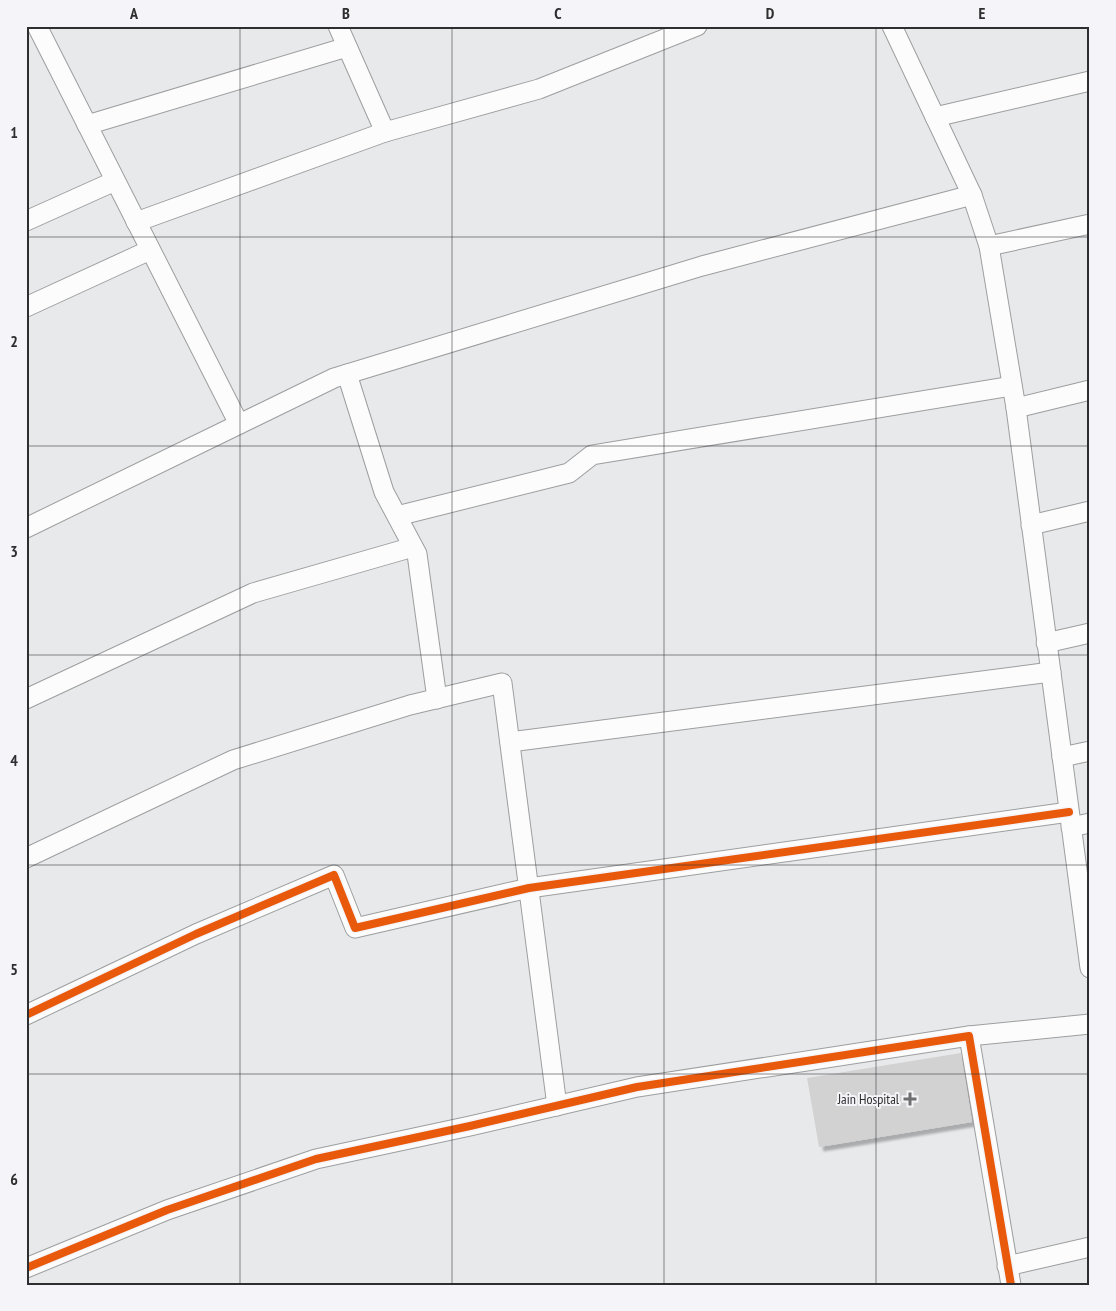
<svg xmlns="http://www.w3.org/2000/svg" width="1116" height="1311" font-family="'PT Sans Narrow',sans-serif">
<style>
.building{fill:#d3d2d3;filter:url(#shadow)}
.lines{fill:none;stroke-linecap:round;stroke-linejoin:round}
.minor-casing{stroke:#9d9e9f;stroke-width:21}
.minor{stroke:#fcfcfc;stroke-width:19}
.cycleway-casing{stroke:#f5f5f9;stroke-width:11}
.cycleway{stroke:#e8590c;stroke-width:8}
.grid{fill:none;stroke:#2e2e30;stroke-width:1;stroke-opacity:0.55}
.poi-dot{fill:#6f6f71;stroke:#f5f5f9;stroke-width:2}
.labels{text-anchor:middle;stroke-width:4;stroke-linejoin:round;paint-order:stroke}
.poi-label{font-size:14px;fill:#2e2e30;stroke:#f5f5f9;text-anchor:end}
.neatline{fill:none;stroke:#2e2e30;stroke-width:2}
.grid-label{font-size:16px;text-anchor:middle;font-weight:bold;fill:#2e2e30}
</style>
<defs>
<filter id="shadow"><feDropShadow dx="4.5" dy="4.5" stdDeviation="1" flood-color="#0004"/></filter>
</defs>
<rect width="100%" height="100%" fill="#e8e9eb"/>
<!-- building -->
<path class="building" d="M961 1053 972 1122 819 1147 807 1078Z"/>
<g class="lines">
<!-- minor casing -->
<g class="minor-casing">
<g id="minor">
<path d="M37 26 239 424"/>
<path d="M338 26 385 132"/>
<path d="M892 26 972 195 989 246 1016 408 1090 968"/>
<path d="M935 117 1090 81"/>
<path d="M87 125 347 47"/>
<path d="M26 221 115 181"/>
<path d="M136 222 385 132 539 89 697 26"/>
<path d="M989 246 1090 224"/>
<path d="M26 307 150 250"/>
<path d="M347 374 384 492 417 554 437 699"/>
<path d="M1016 408 1090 390"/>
<path d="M397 516 569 473 592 455 1012 386"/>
<path d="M1031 525 1090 511"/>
<path d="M26 528 334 378 702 266 972 195"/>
<path d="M1046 643 1090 633"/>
<path d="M26 699 253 593 413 547"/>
<path d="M510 742 1051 672"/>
<path d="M1062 757 1090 751"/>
<path d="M1071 827 1090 823"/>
<path d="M26 858 233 760 410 705 502 683 557 1106"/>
<path d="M26 1015 196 934 334 875 355 928 529 888 1069 812"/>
<path d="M969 1036 1090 1024"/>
<path d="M1007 1266 1090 1247"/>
<path d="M26 1268 167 1210 316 1159 470 1126 637 1087 969 1036 1011 1285"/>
</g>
</g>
<!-- minor -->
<use href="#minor" class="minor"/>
<!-- cycleway casing -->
<g class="cycleway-casing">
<g id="cycleway">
<path d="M26 1015 196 934 334 875 355 928 529 888 1069 812"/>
<path d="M26 1268 167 1210 316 1159 470 1126 637 1087 969 1036 1011 1285"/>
</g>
</g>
<!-- cycleway -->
<use href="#cycleway" class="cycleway"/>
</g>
<!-- grid -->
<path class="grid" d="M240 26V1285M452 26V1285M664 26V1285M876 26V1285M26 237H1090M26 446H1090M26 655H1090M26 865H1090M26 1074H1090"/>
<!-- markers -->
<path class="poi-dot" d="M907.5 1091.5h5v5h5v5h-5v5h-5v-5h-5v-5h5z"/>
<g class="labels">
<!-- poi labels -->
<g class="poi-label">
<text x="899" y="1104">Jain Hospital</text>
</g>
</g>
<!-- border -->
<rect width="1116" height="1311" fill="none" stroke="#f5f5f9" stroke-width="55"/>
<rect x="28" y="28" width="1060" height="1256" class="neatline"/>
<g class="grid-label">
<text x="134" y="19">A</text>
<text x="346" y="19">B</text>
<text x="558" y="19">C</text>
<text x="770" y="19">D</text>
<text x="982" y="19">E</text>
<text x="14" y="138">1</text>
<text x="14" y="347">2</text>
<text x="14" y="557">3</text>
<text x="14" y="766">4</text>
<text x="14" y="975">5</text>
<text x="14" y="1185">6</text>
</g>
</svg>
